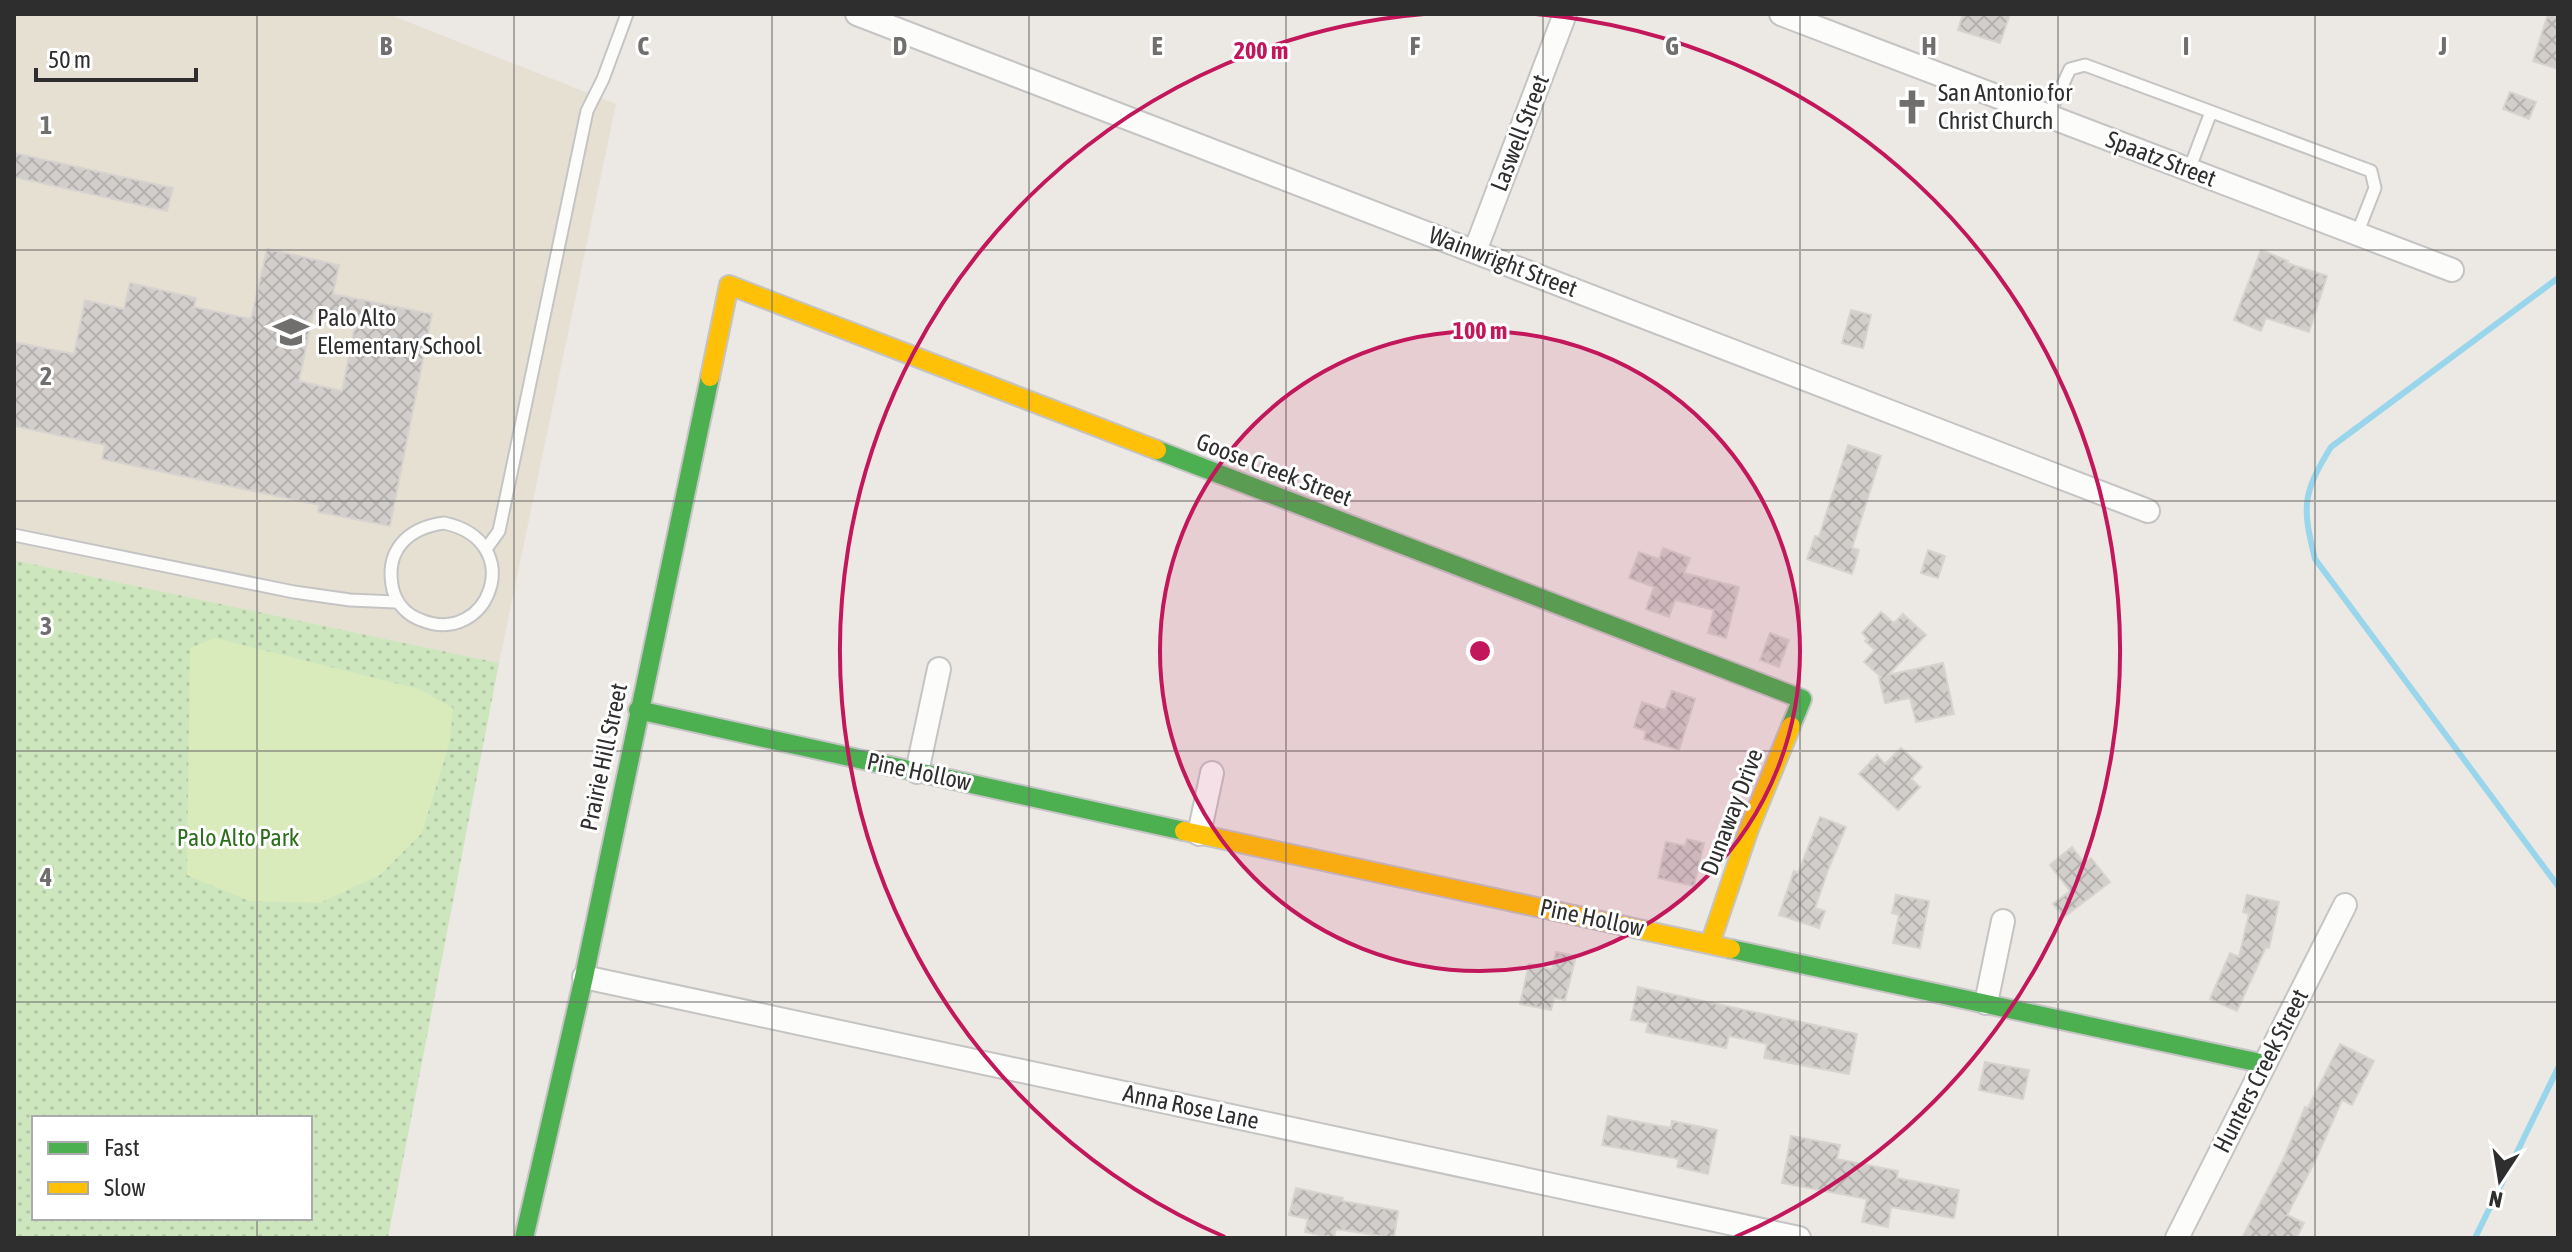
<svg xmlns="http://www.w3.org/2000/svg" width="2572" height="1252" font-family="'Asap Condensed',sans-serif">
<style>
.education{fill:#e6e0d3}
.park{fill:url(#park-dots);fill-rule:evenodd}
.pitch{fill:#d9eabb}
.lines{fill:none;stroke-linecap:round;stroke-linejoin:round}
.stream{stroke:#99d6ec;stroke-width:6}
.building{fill:url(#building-cross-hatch);stroke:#d7d4d0;stroke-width:2;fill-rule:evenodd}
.lane-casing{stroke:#c5c4c5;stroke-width:15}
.street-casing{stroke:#c5c4c5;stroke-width:26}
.fast-casing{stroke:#c5c4c5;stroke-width:22}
.slow-casing{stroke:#c5c4c5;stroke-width:22}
.lane{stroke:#fcfcfb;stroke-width:11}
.street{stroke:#fcfcfb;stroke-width:22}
.fast{stroke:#4caf50;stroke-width:18}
.slow{stroke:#ffc107;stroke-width:18}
.grid{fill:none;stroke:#706f6e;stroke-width:2;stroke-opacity:0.55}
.ring{fill:none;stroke:#c2185b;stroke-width:4}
.labels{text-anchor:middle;stroke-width:6;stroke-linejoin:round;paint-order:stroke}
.poi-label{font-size:24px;fill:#2e2e2e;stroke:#fff;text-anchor:start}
.street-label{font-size:24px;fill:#2e2e2e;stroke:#fff}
.park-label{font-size:24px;fill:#2c6e1b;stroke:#fff}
.grid-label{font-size:26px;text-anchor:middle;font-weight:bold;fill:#706f6e;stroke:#fff;stroke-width:6;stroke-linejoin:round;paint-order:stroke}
.centre{fill:#c2185b;stroke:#fff;stroke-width:4}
.ring-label{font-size:24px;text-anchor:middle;font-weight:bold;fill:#c2185b;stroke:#fff;stroke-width:6;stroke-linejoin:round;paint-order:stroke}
</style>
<defs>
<pattern id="park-dots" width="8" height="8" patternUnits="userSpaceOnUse" patternTransform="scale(2)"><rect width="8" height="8" fill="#cee6be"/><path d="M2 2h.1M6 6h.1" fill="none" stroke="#b1c6a4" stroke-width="1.8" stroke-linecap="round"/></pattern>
<pattern id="building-cross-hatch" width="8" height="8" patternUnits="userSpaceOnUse" patternTransform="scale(2)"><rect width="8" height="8" fill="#d1cecb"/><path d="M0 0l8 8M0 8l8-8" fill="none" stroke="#b4b1af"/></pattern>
</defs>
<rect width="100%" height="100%" fill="#ece8e4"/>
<!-- education -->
<path class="education" d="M14 14H388L616 104 499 663 14 560Z"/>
<!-- park -->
<path class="park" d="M14 560 499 663 388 1238H14ZM34 1118H310V1218H34Z"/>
<!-- pitch -->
<path class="pitch" d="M215 638 419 689 453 708 450 741 422 833 380 875 320 903 249 901 187 875 190 648Z"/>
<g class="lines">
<!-- stream -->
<g class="stream">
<path d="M2558 278 2331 447C2302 494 2302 507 2315 559L2558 886"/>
<path d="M2475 1238 2558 1068"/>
</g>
</g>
<!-- building -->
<g class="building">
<path d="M1963 14H2010L2000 43 1958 30Z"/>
<path d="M2548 14H2558V69L2533 61Z"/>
<path d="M2510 92 2536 102 2529 119 2503 109Z"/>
<path d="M14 153 173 188 167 211 14 177Z"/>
<path d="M267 249 339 265 333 294 432 314 390 526 318 512 319 505 102 459 105 445 14 426V342L74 354 85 300 124 309 130 283 196 298 194 307 251 319ZM314 310 356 320 342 391 299 381Z"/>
<path d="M2261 250 2288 261 2287 263 2327 276 2309 332 2266 318 2261 331 2234 320Z"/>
<path d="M1851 310 1871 315 1863 348 1842 343Z"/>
<path d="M1848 445 1881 456 1852 548 1859 550 1852 574 1807 559 1815 536 1819 537Z"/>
<path d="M1663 548 1690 558 1684 573 1739 587 1726 638 1708 633 1714 610 1675 600 1669 617 1646 609 1654 587 1629 578 1639 552 1659 559Z"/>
<path d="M1928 550 1945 556 1938 578 1921 573Z"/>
<path d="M1881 612 1894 623 1903 614 1926 635 1888 675 1943 663 1954 714 1916 722 1910 698 1885 703 1879 678 1881 677 1864 662 1875 650 1865 641 1868 639 1862 633Z"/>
<path d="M1770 633 1789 640 1779 667 1760 660Z"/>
<path d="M1672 691 1695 699 1679 750 1644 739 1646 731 1634 727 1642 702 1665 710Z"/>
<path d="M1901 748 1922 767 1911 779 1920 787 1898 810 1859 774 1877 755 1885 764Z"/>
<path d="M1820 817 1846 827 1828 870 1815 908 1825 911 1819 928 1779 915 1794 871 1798 873Z"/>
<path d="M1687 839 1704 843 1694 886 1658 878 1666 842 1685 846Z"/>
<path d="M2072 847 2084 863 2091 858 2110 882 2064 917 2053 904 2070 891 2050 865Z"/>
<path d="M1896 895 1929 901 1920 948 1893 943 1899 915 1892 913Z"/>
<path d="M2247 895 2279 902 2269 948 2266 947 2237 1011 2210 999 2230 953 2239 957 2249 914 2243 912Z"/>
<path d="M1556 952 1576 956 1565 1000 1554 998 1551 1010 1520 1004 1529 964 1552 969Z"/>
<path d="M1638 987 1857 1034 1849 1074 1764 1058 1767 1044 1729 1036 1726 1048 1646 1032 1648 1023 1631 1020Z"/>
<path d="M2340 1044 2374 1061 2352 1105 2342 1100 2316 1159 2287 1215 2304 1223 2296 1238H2242L2283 1160 2305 1107 2308 1108Z"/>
<path d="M1985 1062 2029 1070 2023 1099 1979 1090Z"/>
<path d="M1608 1116 1671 1128 1672 1121 1717 1130 1708 1174 1677 1167 1679 1159 1602 1145Z"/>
<path d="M1791 1136 1840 1145 1837 1159 1898 1171 1897 1178 1959 1190 1954 1218 1891 1207 1888 1227 1862 1222 1867 1199 1782 1183Z"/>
<path d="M1296 1188 1343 1198 1342 1201 1398 1211 1394 1238 1336 1229 1334 1238 1305 1232 1308 1219 1289 1215Z"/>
</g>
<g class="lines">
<!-- lane casing -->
<g class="lane-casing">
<g id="lane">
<path d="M2048 116 2070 69 2085 65 2371 171 2375 188 2357 234"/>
<path d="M2189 170 2211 112"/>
<path d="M444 523C529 541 489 648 421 620 407 615 397 604 393 590 384 551 407 528 444 523Z"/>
<path d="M14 535 294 592 350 600 396 602"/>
<path d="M486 549 499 531 587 111 603 79 627 14"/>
</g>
</g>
<!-- street casing -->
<g class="street-casing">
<g id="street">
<path d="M857 14 2148 511"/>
<path d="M1781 14 2452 270"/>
<path d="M1475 251 1565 14"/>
<path d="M917 772 939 669"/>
<path d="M1199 834 1212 773"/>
<path d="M584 977 1799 1238"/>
<path d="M1986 1003 2003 921"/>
<path d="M2177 1238 2345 905"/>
</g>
</g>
<!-- fast casing -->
<g class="fast-casing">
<g id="fast">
<path d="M1157 450 1802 699 1791 726"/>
<path d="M638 710 1184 831"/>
<path d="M1731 949 2265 1064"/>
<path d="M524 1238 584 977 710 377"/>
</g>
</g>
<!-- slow casing -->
<g class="slow-casing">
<g id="slow">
<path d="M710 377 729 285 1157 450"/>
<path d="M1184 831 1731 949"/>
<path d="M1710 944 1749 829 1791 726"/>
</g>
</g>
<!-- lane -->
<use href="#lane" class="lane"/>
<!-- street -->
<use href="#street" class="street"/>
<!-- fast -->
<use href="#fast" class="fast"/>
<!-- slow -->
<use href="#slow" class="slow"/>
</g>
<!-- grid -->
<path class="grid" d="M257 14V1118M514 14V1238M772 14V1238M1029 14V1238M1286 14V1238M1543 14V1238M1800 14V1238M2058 14V1238M2315 14V1238M14 250H2558M14 501H2558M14 751H2558M14 1002H2558M257 1218V1238"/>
<!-- distance rings -->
<circle cx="1480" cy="651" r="320" fill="#c2185b" fill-opacity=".12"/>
<g class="ring">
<circle cx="1480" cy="651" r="320"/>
<path d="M1225 1237A639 639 0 0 1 1424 14M1536 14A639 639 0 0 1 1735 1237"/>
</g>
<!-- icons -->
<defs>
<g id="church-bare" transform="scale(2.76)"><path d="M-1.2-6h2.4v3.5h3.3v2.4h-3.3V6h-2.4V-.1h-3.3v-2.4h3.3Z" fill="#706f6e" stroke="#fff" stroke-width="2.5" paint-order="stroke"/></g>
<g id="school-bare" transform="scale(2.76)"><path d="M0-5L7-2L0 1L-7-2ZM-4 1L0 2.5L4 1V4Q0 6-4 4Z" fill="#706f6e" stroke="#fff" stroke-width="2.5" paint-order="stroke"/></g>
</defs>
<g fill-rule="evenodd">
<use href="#church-bare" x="1912" y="107"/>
<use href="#school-bare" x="291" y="332"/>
</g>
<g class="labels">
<!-- poi labels -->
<g class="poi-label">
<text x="1938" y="101">San Antonio for<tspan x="1938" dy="28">Christ Church</tspan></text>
<text x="317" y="326">Palo Alto<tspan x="317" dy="28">Elementary School</tspan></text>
</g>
<!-- street labels -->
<g class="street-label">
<text transform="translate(1520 133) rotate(-69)" y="8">Laswell Street</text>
<text transform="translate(2161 159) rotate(21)" y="8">Spaatz Street</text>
<text transform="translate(1503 262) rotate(21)" y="8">Wainwright Street</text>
<text transform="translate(1274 470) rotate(21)" y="8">Goose Creek Street</text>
<text transform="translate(604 757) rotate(-78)" y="8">Prairie Hill Street</text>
<text transform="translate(919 772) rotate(12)" y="8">Pine Hollow</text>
<text transform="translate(1732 812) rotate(-69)" y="8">Dunaway Drive</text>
<text transform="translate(1592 918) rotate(12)" y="8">Pine Hollow</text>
<text transform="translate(2261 1071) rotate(-63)" y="8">Hunters Creek Street</text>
<text transform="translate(1191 1107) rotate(12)" y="8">Anna Rose Lane</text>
</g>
<!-- park labels -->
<g class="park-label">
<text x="238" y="846">Palo Alto Park</text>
</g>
</g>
<g class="grid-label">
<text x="386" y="55">B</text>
<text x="643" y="55">C</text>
<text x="900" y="55">D</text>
<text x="1157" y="55">E</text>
<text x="1415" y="55">F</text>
<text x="1672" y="55">G</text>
<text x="1929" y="55">H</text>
<text x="2186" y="55">I</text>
<text x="2443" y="55">J</text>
<text x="46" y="134">1</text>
<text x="46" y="385">2</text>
<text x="46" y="635">3</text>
<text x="46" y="886">4</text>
</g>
<circle cx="1480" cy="651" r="12" class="centre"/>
<g class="ring-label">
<text x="1261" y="59">200 m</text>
<text x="1480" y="339">100 m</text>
</g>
<!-- border -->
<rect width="2572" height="1252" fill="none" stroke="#2e2e2e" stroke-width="32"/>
<!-- legend -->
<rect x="32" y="1116" width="280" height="104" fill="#ffffff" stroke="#ababab" stroke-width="2"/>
<rect x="48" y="1142" width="40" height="12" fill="#4caf50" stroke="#ababab" stroke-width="2"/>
<text x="104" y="1156" font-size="24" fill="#2e2e2e">Fast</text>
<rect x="48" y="1182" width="40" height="12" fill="#ffc107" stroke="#ababab" stroke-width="2"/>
<text x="104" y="1196" font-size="24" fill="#2e2e2e">Slow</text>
<!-- north arrow -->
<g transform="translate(2500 1180) rotate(192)" stroke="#ffffff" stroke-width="6" paint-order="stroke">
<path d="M0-6L14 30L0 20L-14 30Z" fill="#2e2e2e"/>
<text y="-12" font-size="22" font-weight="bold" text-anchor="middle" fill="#2e2e2e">N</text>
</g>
<!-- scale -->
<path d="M36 68v12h160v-12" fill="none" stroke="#2e2e2e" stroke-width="4"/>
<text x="48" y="68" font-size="24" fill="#2e2e2e" stroke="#ffffff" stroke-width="6" paint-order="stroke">50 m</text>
</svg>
